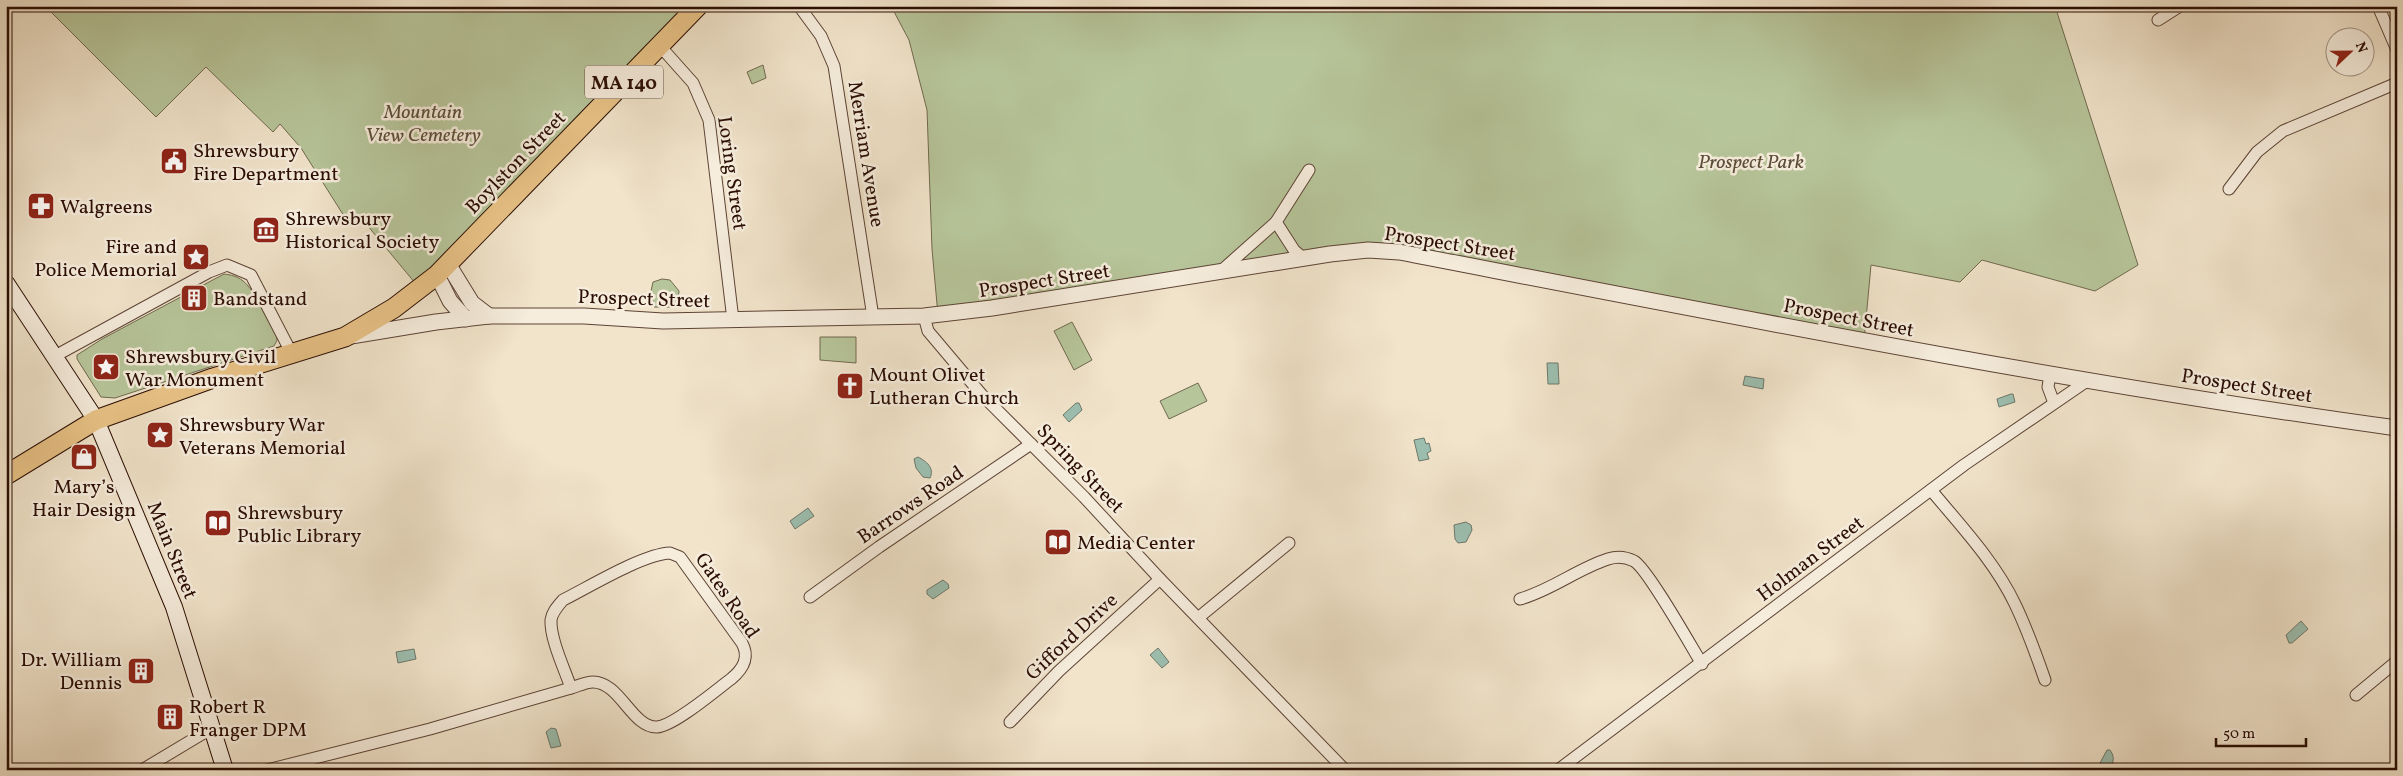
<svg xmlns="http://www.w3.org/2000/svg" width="2403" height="776" font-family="Vollkorn,serif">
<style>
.green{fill:#b7c59a;stroke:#70694e}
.water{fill:#9cbfb0;stroke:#6e786b}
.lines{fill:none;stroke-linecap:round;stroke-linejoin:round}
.minor-casing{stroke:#5c4335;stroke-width:13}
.tertiary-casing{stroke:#5c4335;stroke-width:17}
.secondary-casing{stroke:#2a0d03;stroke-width:18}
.primary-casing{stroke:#2a0d03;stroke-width:21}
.minor{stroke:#f6eddd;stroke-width:11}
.tertiary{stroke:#f6eddd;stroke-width:15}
.secondary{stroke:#f6eddd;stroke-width:16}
.primary{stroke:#e8c286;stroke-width:19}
.labels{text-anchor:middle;stroke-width:5;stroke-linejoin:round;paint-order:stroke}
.shield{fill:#f6eddd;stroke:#675044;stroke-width:1}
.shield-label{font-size:19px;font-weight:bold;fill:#2a0d03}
.park-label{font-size:20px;font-style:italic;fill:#5b4d38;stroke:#f6eddd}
.poi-label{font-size:20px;fill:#2a0d03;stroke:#f6eddd;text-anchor:start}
.street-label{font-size:20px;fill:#2a0d03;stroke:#f6eddd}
</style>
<rect width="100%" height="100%" fill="#f1e4cb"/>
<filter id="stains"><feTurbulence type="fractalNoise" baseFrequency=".004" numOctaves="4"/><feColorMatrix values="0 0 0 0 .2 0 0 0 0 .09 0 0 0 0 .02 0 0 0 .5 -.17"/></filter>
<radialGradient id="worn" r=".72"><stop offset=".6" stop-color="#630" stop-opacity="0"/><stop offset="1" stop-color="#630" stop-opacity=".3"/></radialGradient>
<!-- green -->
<g class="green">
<path d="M45 6H698L420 289 367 225 359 220 344 216 301 148 280 124 273 132 206 67 156 117Z"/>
<path d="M891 6H2055L2138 265 2095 291 1982 260 1960 282 1871 265 1864 341 1399 252 938 315 932 249 927 110 909 40Z"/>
<path d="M763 65 766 78 752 84 747 72Z"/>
<path d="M224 274C231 275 237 276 243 281 252 287 277 328 277 339 277 341 275 344 274 346L115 398 101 397 77 359V355L102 339Z"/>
<path d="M662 279 670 280 679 291 678 302 675 307H654L651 291 653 282Z"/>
<path d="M1072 322 1092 360 1074 370 1054 331Z"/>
<path d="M820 337H856V363L820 360Z"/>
<path d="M1198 383 1207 401 1169 419 1160 401Z"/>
</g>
<!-- water -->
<g class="water">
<path d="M1547 363H1558L1559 384H1548Z"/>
<path d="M1745 376 1764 379 1763 389 1743 385Z"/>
<path d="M2011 394H2013L2015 402 1999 407 1997 399Z"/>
<path d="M1076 403H1079L1082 410 1069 422 1063 415Z"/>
<path d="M1424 438 1426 444 1429 443 1431 451 1427 453 1429 459 1419 461 1414 440Z"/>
<path d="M918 457C926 461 935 468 930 478L923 477 916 468 914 459Z"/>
<path d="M808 508 814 516 795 529 790 521Z"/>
<path d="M1466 522 1471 525 1472 530 1466 542 1458 543 1455 539 1454 525Z"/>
<path d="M943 580 948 584 949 588 933 599 927 594V590Z"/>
<path d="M2301 621 2308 629 2292 643H2289L2286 635Z"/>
<path d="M1158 648 1169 662 1162 668 1150 655Z"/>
<path d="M414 649 416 659 398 663 396 652Z"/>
<path d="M551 728 556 729 561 746 551 748 546 732Z"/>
<path d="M2107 750H2110C2114 756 2114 759 2112 765L2105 768 2100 763Z"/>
</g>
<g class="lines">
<!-- minor casing -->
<g class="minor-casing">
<g id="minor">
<path d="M799 6 821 36 834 66 873 317"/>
<path d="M2378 6 2397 50"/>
<path d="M2158 20 2180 6"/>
<path d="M660 46 693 83 709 120 733 320"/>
<path d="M2229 189 2257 152 2283 131 2397 83"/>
<path d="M1276 222 1294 250 1303 258"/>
<path d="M1221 271 1276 222 1309 170"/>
<path d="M924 316 928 331 982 395 1084 497 1160 579 1345 770"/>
<path d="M55 356 209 272 227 265 251 275 292 354"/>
<path d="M2050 374 2048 387 2054 403"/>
<path d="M1931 490C1961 526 1995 562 2015 604 2027 629 2036 654 2045 680"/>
<path d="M670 553 680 557 742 643C750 658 743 669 731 679 716 690 674 726 657 727 632 728 620 682 593 682 586 682 578 686 571 688 565 670 550 639 551 620 552 612 558 606 563 600 589 587 643 554 670 553Z"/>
<path d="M810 597 879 547 1031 444"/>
<path d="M1520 599C1552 590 1577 569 1608 559 1617 556 1626 557 1634 561 1647 568 1691 646 1702 664"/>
<path d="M1198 618 1289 543"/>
<path d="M2356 695 2397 661"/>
<path d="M1010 722 1059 671 1160 579"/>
<path d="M142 770 212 728"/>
<path d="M267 770 430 729 571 688"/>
<path d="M1558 770 1964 465 2087 381"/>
</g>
</g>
<!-- tertiary casing -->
<g class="tertiary-casing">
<g id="tertiary">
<path d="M448 264 472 303 489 316"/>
<path d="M437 275 450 301 466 319"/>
<path d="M351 336 436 322 489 316H584L663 321 924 316 992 308 1330 254 1368 250 1399 252C1731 316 2062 382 2397 428"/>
</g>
</g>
<!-- secondary casing -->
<g class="secondary-casing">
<path id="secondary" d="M6 283 96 420 174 607 225 770"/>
</g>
<!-- primary casing -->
<g class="primary-casing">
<path id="primary" d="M6 475 96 420 213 378 345 337 394 308 437 275 698 6"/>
</g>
<!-- minor -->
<use href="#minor" class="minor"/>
<!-- tertiary -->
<use href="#tertiary" class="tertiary"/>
<!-- secondary -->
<use href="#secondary" class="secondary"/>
<!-- primary -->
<use href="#primary" class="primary"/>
</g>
<!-- icons -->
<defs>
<g id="civic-square" transform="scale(1.4375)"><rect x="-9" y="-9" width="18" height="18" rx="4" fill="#8f2418" stroke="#f6eddd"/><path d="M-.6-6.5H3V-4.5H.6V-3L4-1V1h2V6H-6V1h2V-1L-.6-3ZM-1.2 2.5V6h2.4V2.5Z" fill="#fff"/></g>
<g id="pharmacy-square" transform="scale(1.4375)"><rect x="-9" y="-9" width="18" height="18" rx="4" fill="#8f2418" stroke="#f6eddd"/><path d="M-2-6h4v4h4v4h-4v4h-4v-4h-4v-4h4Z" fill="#fff"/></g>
<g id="museum-square" transform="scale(1.4375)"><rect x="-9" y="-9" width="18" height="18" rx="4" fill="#8f2418" stroke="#f6eddd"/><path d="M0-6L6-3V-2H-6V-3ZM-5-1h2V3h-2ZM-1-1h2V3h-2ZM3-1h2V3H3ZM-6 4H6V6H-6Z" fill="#fff"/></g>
<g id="sight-square" transform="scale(1.4375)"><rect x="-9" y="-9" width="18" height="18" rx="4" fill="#8f2418" stroke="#f6eddd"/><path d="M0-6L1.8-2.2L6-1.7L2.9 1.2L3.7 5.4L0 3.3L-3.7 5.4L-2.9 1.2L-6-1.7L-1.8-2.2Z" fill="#fff"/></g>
<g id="building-square" transform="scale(1.4375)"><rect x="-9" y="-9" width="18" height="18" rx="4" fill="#8f2418" stroke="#f6eddd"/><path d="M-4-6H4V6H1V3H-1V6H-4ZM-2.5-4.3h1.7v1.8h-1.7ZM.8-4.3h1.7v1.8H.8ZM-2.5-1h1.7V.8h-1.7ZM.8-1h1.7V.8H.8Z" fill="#fff"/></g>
<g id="church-square" transform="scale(1.4375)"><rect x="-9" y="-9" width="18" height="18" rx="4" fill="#8f2418" stroke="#f6eddd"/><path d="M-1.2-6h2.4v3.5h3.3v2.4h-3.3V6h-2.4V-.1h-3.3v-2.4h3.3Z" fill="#fff"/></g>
<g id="shop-square" transform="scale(1.4375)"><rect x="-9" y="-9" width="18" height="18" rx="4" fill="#8f2418" stroke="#f6eddd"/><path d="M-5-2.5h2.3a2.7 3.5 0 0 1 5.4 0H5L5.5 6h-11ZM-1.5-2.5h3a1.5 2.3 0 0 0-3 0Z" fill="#fff"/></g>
<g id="library-square" transform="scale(1.4375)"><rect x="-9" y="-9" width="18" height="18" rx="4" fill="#8f2418" stroke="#f6eddd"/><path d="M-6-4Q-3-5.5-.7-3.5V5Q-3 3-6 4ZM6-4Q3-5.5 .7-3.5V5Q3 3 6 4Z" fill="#fff"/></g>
</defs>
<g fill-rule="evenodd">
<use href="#civic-square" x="174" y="161"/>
<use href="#pharmacy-square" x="41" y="206"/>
<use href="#museum-square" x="266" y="230"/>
<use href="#sight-square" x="196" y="257"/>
<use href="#building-square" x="194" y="298"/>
<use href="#sight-square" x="106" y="367"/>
<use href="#church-square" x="850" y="386"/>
<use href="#sight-square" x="160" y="435"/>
<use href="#shop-square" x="84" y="457"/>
<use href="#library-square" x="218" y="523"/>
<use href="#library-square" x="1058" y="542"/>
<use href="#building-square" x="141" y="671"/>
<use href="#building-square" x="170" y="717"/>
</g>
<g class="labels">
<!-- shield labels -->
<rect class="shield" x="585" y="65.5" width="78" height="33" rx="4"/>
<g class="shield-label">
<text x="624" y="89">MA 140</text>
</g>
<!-- park labels -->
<g class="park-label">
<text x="423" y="118">Mountain<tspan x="423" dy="23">View Cemetery</tspan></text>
<text x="1751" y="168">Prospect Park</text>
</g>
<!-- poi labels -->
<g class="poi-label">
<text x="193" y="157">Shrewsbury<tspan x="193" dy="23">Fire Department</tspan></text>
<text x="60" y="213">Walgreens</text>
<text x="285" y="225">Shrewsbury<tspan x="285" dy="23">Historical Society</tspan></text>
<text x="177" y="253" text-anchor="end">Fire and<tspan x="177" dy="23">Police Memorial</tspan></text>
<text x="213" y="305">Bandstand</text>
<text x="125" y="363">Shrewsbury Civil<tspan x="125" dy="23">War Monument</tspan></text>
<text x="869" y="381">Mount Olivet<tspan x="869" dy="23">Lutheran Church</tspan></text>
<text x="179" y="431">Shrewsbury War<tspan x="179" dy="23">Veterans Memorial</tspan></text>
<text x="84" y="493" text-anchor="middle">Mary’s<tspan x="84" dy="23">Hair Design</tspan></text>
<text x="237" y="519">Shrewsbury<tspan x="237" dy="23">Public Library</tspan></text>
<text x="1077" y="549">Media Center</text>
<text x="122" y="666" text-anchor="end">Dr. William<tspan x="122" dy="23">Dennis</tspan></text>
<text x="189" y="713">Robert R<tspan x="189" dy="23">Franger DPM</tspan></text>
</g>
<!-- street labels -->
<g class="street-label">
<text transform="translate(867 154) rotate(81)" y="7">Merriam Avenue</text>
<text transform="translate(515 162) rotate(-46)" y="7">Boylston Street</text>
<text transform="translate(733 173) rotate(82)" y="7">Loring Street</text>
<text transform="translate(1450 243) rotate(9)" y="7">Prospect Street</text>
<text transform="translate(1044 280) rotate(-9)" y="7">Prospect Street</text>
<text transform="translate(644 298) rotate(2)" y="7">Prospect Street</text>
<text transform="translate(1849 317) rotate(11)" y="7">Prospect Street</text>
<text transform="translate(2247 385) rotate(9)" y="7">Prospect Street</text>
<text transform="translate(1081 468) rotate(46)" y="7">Spring Street</text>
<text transform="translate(910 504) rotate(-34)" y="7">Barrows Road</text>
<text transform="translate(173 550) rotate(68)" y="7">Main Street</text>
<text transform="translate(1810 558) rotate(-37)" y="7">Holman Street</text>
<text transform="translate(728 595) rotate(56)" y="7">Gates Road</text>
<text transform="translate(1071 636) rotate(-43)" y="7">Gifford Drive</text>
</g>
</g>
<!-- margin -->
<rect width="2403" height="776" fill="none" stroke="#f1e4cb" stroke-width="25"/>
<rect x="8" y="8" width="2388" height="761" fill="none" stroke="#2a0d03" stroke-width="2.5"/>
<rect x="12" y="12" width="2378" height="751" fill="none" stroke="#2a0d03"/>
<!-- north arrow -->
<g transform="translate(2350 52) rotate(68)"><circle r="24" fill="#f6eddd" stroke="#a49386"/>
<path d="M0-4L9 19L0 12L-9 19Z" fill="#8f2418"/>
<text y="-8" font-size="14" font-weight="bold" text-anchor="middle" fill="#2a0d03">N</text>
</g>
<!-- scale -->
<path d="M2216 738v8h90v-8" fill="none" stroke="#2a0d03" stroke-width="2.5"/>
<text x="2223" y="738" font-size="15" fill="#2a0d03" stroke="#f6eddd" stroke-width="4" paint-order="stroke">50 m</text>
<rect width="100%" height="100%" filter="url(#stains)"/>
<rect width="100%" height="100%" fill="url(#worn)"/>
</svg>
